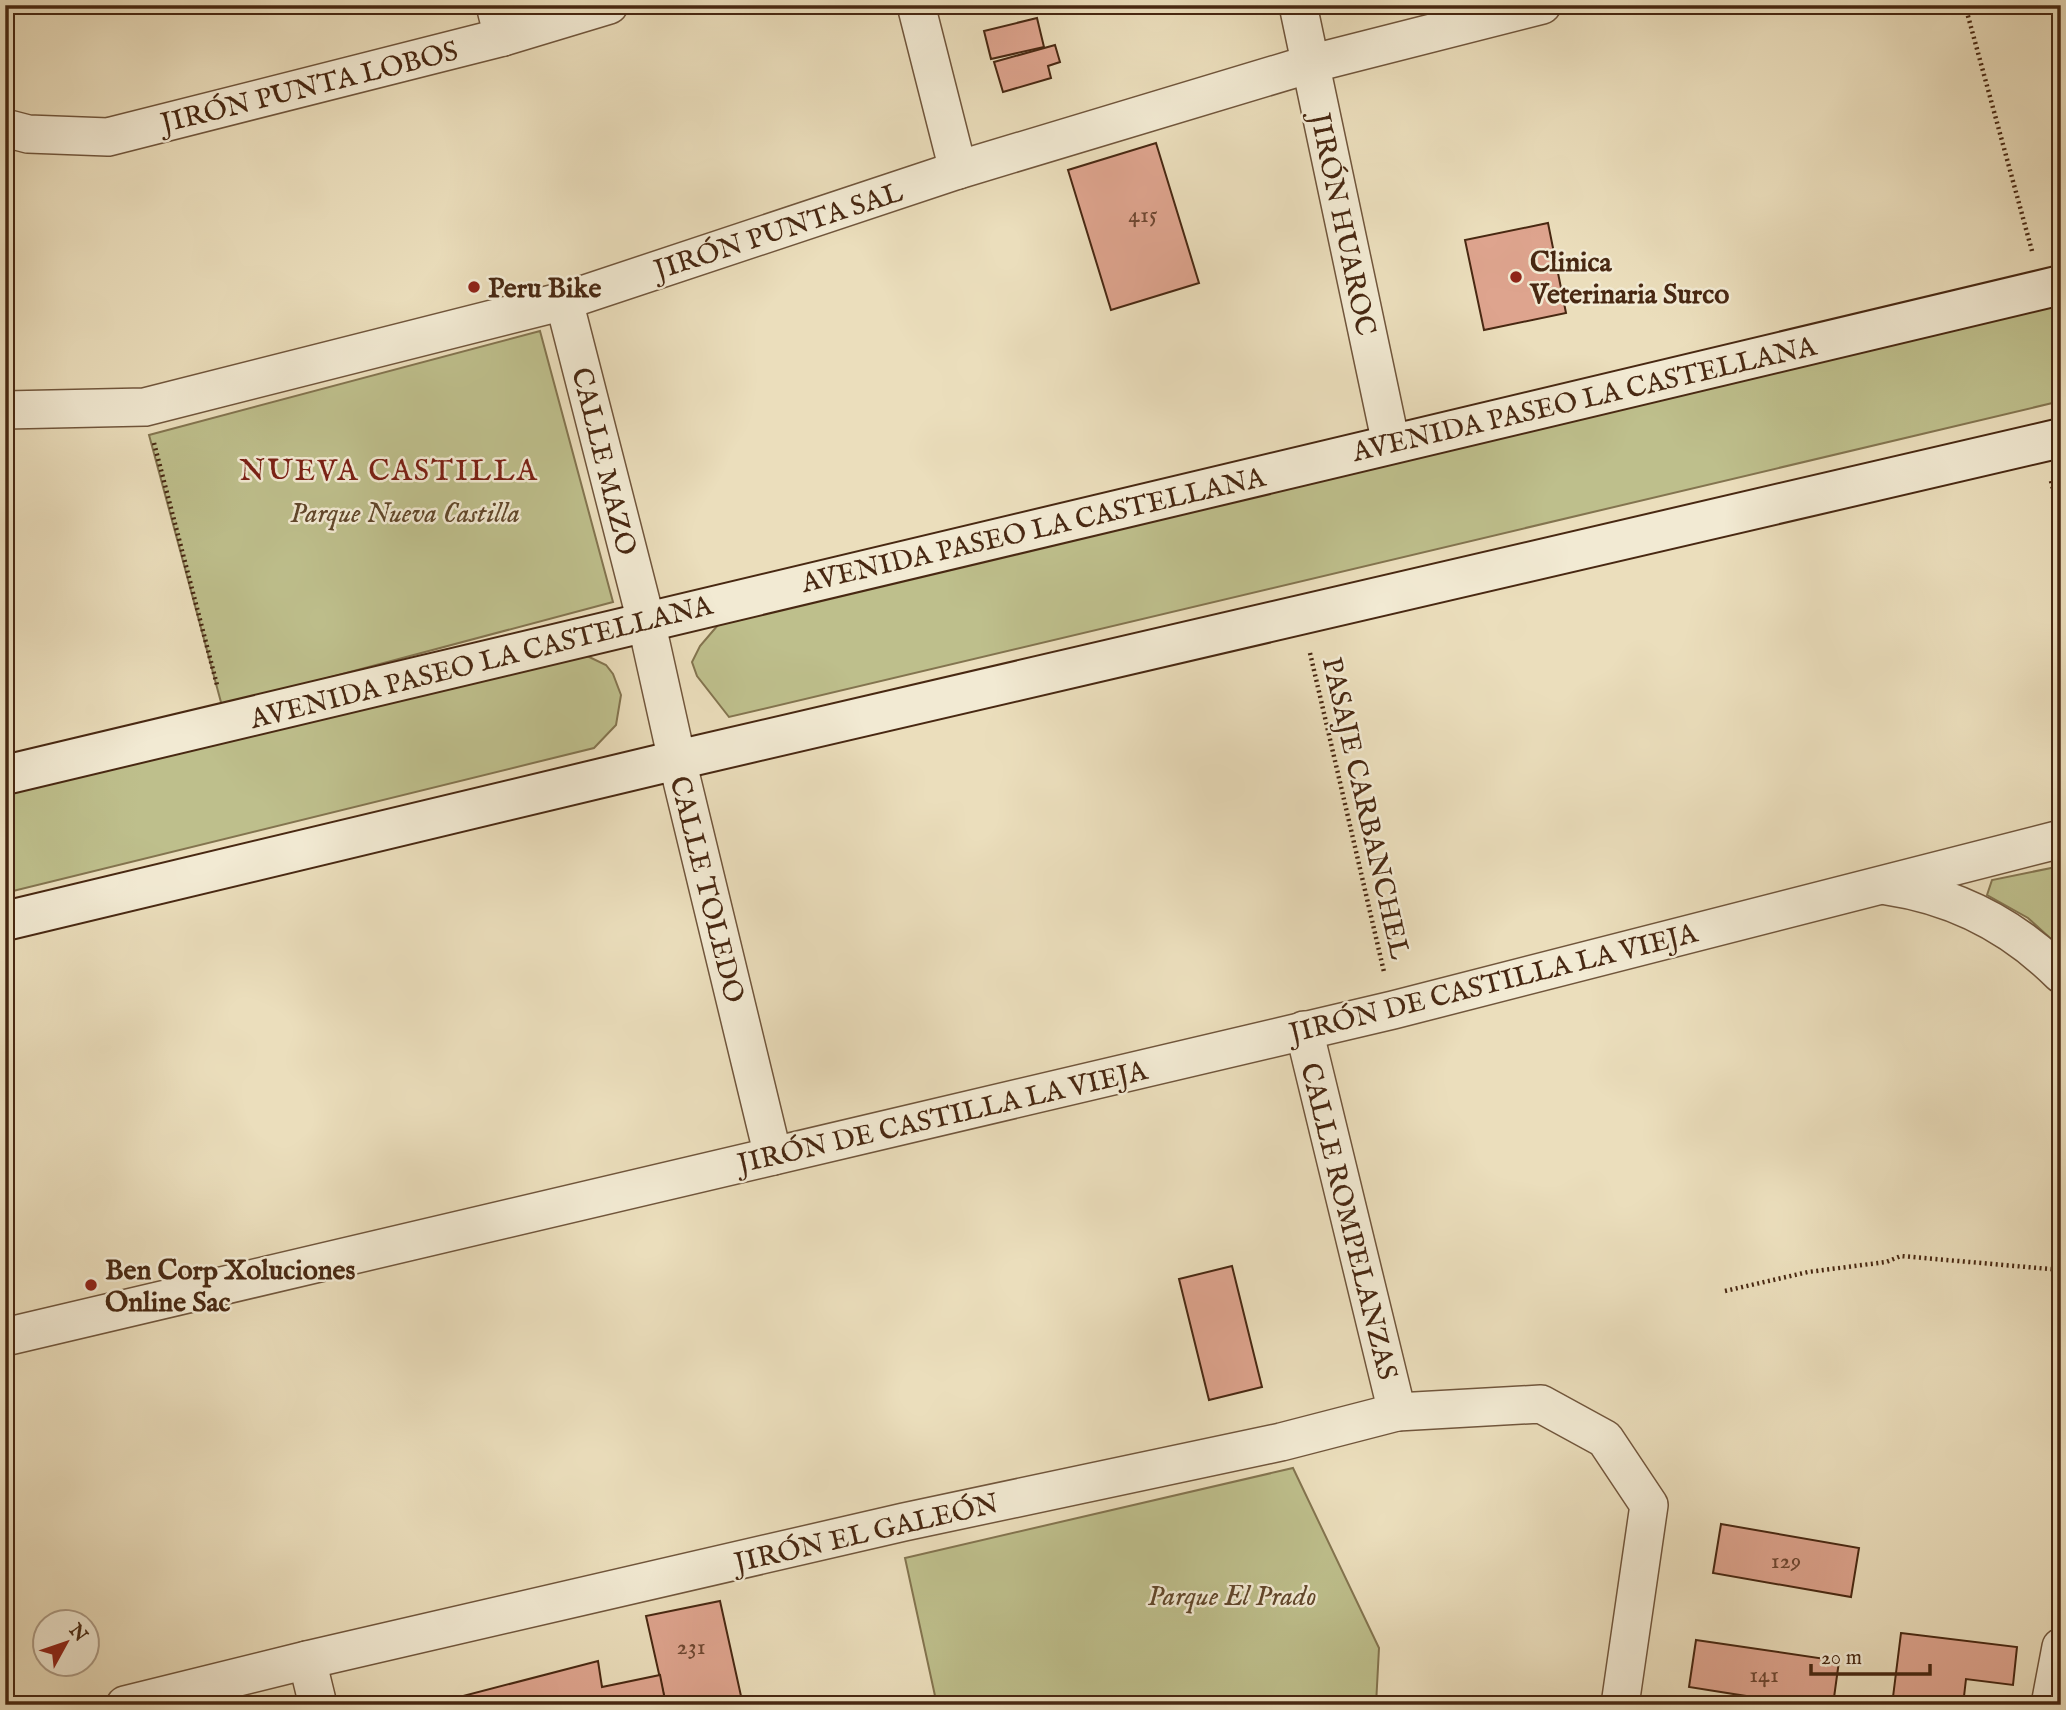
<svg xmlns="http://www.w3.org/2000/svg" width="2066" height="1710" font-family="'IM FELL English',serif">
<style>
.green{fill:#bebf8c;stroke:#83744f;stroke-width:2}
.building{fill:#dea48e;stroke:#482812;stroke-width:2}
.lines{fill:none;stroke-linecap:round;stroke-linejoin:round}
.minor-casing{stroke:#71563c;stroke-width:40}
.secondary-casing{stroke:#482812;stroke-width:42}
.path{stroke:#482812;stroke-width:4.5;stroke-dasharray:2 3.5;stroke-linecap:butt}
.minor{stroke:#f2ead3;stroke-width:37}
.secondary{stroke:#f2ead3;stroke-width:38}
.poi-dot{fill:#8f2418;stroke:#f2ead3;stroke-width:2.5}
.labels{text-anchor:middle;stroke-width:5;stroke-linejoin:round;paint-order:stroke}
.number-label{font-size:24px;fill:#6e4731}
.street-label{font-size:28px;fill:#482812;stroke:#f2ead3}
.poi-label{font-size:28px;font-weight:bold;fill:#482812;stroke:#f2ead3;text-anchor:start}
.park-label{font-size:28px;font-style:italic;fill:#60462a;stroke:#f2ead3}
.neighbourhood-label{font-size:30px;letter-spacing:2px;fill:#7a1f14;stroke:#f2ead3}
</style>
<rect width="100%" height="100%" fill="#ebdebc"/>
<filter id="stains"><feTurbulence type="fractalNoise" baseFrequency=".00286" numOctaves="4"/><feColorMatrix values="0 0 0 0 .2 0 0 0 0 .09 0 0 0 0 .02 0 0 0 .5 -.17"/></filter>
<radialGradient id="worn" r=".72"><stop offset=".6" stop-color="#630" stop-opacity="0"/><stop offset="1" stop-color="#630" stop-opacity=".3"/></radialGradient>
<!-- green -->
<g class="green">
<path d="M2061 301V401L729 717 697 676 692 662 700 646 718 625Z"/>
<path d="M540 331 613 602 222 706 149 435Z"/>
<path d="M583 654 606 665 613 674 621 695 616 725 594 748 5 893V792Z"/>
<path d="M2061 866V948L2028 918 1987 895 1992 880Z"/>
<path d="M1293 1468 1379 1648 1376 1705H937L905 1558Z"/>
</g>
<!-- building -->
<g class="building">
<path d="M1979 5H2018L2015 8 1980 9Z"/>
<path d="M1037 18 1044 47 991 59 984 31Z"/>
<path d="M1055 45 1060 62 1048 66 1051 78 1003 92 994 62Z"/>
<path d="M1156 143 1199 283 1111 310 1068 170Z"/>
<path d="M1548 223 1566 313 1484 330 1465 240Z"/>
<path d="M1232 1266 1262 1387 1209 1400 1179 1279Z"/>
<path d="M1721 1524 1859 1548 1851 1597 1713 1573Z"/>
<path d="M720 1601 743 1705H666L646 1616Z"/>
<path d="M1901 1633 2017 1647 2013 1685 1966 1679 1963 1705 1893 1697Z"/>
<path d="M1696 1640 1839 1661 1833 1705H1803L1689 1687Z"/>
<path d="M598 1661 602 1687 660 1675 666 1705H440V1702Z"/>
</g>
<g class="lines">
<!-- minor casing -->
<g class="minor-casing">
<g id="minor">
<path d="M495 5 503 37"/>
<path d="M916 5 958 170"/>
<path d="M1298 5 1391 444"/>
<path d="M5 128 28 134 108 137 503 37 609 5"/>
<path d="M564 301 646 621 677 760 773 1156"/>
<path d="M5 410 145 407 564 301 958 170 1310 64 1542 5"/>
<path d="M1887 886C1955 896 2013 926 2061 974"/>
<path d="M1304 1030 1397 1412"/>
<path d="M5 1337 1393 1010 2061 839"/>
<path d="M307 1660 318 1705"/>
<path d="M125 1705 307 1660 904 1522 1281 1442 1397 1412 1541 1404 1605 1439 1649 1505 1620 1705"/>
<path d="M2050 1705 2061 1647"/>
</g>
</g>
<!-- secondary casing -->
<g class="secondary-casing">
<g id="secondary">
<path d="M5 775 2061 285"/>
<path d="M5 921 677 760 2061 438"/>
</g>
</g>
<!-- path -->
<g class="path">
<path d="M1965 5 2032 251"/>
<path d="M154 443 217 685"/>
<path d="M2051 481 2061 520"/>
<path d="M1310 653 1384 972"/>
<path d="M1725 1291 1808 1272 1886 1262 1901 1256 2061 1270"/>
</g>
<!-- minor -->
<use href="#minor" class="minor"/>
<!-- secondary -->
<use href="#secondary" class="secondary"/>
</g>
<!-- markers -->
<g class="poi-dot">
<circle cx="1516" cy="277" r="7"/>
<circle cx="474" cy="287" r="7"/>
<circle cx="91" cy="1285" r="7"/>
</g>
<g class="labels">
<!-- number labels -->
<g class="number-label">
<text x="1143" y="222">415</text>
<text x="1786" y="1568">129</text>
<text x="691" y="1654">231</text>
<text x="1764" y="1682">141</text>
</g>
<!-- street labels -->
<g class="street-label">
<text transform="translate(309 86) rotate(-14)" y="10">JIRÓN PUNTA LOBOS</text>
<text transform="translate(1344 224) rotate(78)" y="10">JIRÓN HUAROC</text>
<text transform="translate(778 230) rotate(-18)" y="10">JIRÓN PUNTA SAL</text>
<text transform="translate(1584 398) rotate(-13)" y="10">AVENIDA PASEO LA CASTELLANA</text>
<text transform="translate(605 461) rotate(76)" y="10">CALLE MAZO</text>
<text transform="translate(1033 529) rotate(-13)" y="10">AVENIDA PASEO LA CASTELLANA</text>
<text transform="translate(481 661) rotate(-14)" y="10">AVENIDA PASEO LA CASTELLANA</text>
<text transform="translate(1367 808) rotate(77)" y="10">PASAJE CARBANCHEL</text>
<text transform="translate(708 889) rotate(76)" y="10">CALLE TOLEDO</text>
<text transform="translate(1493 982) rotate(-14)" y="10">JIRÓN DE CASTILLA LA VIEJA</text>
<text transform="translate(942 1116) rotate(-13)" y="10">JIRÓN DE CASTILLA LA VIEJA</text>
<text transform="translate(1350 1221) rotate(76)" y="10">CALLE ROMPELANZAS</text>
<text transform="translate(866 1532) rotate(-13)" y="10">JIRÓN EL GALEÓN</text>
</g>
<!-- poi labels -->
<g class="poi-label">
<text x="1530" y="271">Clinica<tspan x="1530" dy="32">Veterinaria Surco</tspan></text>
<text x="488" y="297">Peru Bike</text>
<text x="105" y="1279">Ben Corp Xoluciones<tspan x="105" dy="32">Online Sac</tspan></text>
</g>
<!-- park labels -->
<g class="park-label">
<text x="405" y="522">Parque Nueva Castilla</text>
<text x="1232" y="1605">Parque El Prado</text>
</g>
<!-- neighbourhood labels -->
<g class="neighbourhood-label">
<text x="389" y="480">NUEVA CASTILLA</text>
</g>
</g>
<!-- margin -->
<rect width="2066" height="1710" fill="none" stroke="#ebdebc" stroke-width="28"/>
<rect x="7" y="7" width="2052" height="1696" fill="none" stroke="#482812" stroke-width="3.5"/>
<rect x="14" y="14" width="2038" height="1682" fill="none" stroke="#482812" stroke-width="2"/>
<!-- north arrow -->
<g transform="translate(66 1643) rotate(50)"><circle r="33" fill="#f2ead3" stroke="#ae9c86" stroke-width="2"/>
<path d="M0-5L12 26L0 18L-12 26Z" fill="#8f2418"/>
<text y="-10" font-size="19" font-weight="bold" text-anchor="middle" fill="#482812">N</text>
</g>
<!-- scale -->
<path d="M1811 1664v10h119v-10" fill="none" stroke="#482812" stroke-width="3.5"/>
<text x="1821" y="1664" font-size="21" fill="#482812" stroke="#f2ead3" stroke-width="5" paint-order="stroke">20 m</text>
<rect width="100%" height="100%" filter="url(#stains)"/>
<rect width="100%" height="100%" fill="url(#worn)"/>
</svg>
